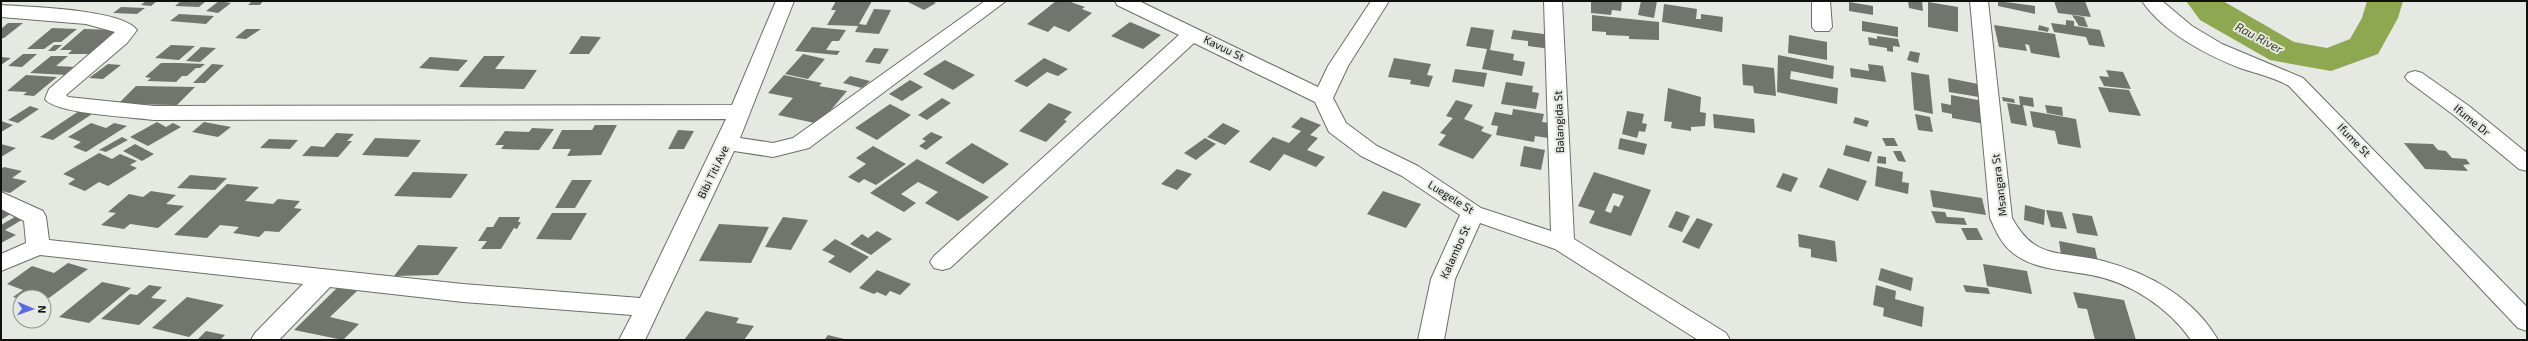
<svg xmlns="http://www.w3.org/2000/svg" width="2528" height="341" font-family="'Exo 2',sans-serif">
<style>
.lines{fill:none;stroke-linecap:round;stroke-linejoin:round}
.river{fill:#8ea751;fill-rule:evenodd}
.building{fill:#72746e;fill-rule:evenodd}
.street-casing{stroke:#6c6e69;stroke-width:2}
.street{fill:#fff;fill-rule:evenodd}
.labels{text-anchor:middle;stroke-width:4;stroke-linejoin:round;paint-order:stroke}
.street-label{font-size:11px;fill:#0f100e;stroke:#e6e8e2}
.water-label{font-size:12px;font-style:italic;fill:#323d19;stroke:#e6e8e2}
</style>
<rect width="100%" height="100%" fill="#e6e8e2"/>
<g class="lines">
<!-- river -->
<path class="river" d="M2186 1H2223L2294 42 2327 48 2350 39 2362 18 2367 1H2403L2398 18 2378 54 2331 71 2270 60 2200 20Z"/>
</g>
<!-- building -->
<g class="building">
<path d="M146 1H157L151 6 141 5Z"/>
<path d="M181 1H206L199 7 175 6Z"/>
<path d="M219 1 231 3 218 13 206 11Z"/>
<path d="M252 1H263L260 5H248Z"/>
<path d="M836 1H872L859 24 866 25 874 9 891 10 879 34 855 32 858 26 827 25 836 10H831Z"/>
<path d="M906 1H932L936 3 924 10Z"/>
<path d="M1056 1H1068L1085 7 1082 9 1092 13 1069 32 1054 26 1048 32 1027 24Z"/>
<path d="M1591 1H1622L1621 11 1612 10 1611 15 1591 13Z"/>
<path d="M1641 1H1657L1654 18 1638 15Z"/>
<path d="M1908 1H1922L1923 11 1909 8Z"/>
<path d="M1998 1 2035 6V14L1998 6Z"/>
<path d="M2054 1H2085L2091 17 2058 13Z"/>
<path d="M1849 2 1873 6V15L1849 11Z"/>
<path d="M1928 2 1958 7V32L1928 27Z"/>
<path d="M1664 4 1697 9 1696 19H1701V14L1723 17 1722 32 1662 22Z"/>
<path d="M121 7 145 8 137 14 113 13Z"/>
<path d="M179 14 214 16 206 24 170 21Z"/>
<path d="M1592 15 1659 22V40L1629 39V36L1606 35V32L1592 31Z"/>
<path d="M2072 15 2084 17 2088 27 2079 26Z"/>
<path d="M2066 20 2074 21V26L2100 30 2105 47 2089 45 2086 37 2054 32 2051 23 2066 25Z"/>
<path d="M1862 21 1898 27V37L1862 31Z"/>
<path d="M1130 22 1161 35 1143 49 1111 36Z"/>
<path d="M8 23H23L4 38H1V29Z"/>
<path d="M1994 25 2055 34 2060 58 2031 53 2029 45 2025 44 2027 51 1999 47Z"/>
<path d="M2039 25 2049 28 2048 32 2038 30Z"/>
<path d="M812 27 846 30 839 41H832L826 50 840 51 837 55 795 51Z"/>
<path d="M1471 27 1494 30 1490 50 1514 54 1513 60 1525 62 1522 76 1482 69 1487 49 1466 46Z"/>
<path d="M52 28 77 29 61 42H54L44 49H27Z"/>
<path d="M84 29 117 30 90 54H68L72 50H60Z"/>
<path d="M246 29H261L246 39 235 38Z"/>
<path d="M1513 30 1552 35 1551 49 1528 46V41L1511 39Z"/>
<path d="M1789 35 1827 42V60L1788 53Z"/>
<path d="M581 36 601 37 589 54H569Z"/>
<path d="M1877 36 1898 39 1900 47 1893 46V52L1887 51V48L1869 45 1868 37 1877 39Z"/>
<path d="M54 45H62L55 51H48Z"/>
<path d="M171 45 195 46 179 60 155 58Z"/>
<path d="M201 47 216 48 200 62 186 61Z"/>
<path d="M874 48 889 49 880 64 865 62Z"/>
<path d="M1910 51 1920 53 1918 63 1907 60Z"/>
<path d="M23 54H37L22 67 8 66Z"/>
<path d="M803 54 825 59 808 79 785 74Z"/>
<path d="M1778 55 1834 66 1833 79 1791 71 1790 79 1838 88 1837 104 1777 92Z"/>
<path d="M51 56H68L56 66 76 67 67 75 30 73Z"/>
<path d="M484 56H505L495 69 537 70 524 89 459 87Z"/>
<path d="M1 57 11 58 1 65Z"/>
<path d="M430 57 468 60 458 71 419 68Z"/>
<path d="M1044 58 1068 69 1058 76 1047 72 1027 87 1014 81Z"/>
<path d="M1394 58 1431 64 1427 75 1433 76 1429 87 1410 84 1411 80 1388 77Z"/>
<path d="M945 60 975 75 953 90 923 74Z"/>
<path d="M161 63H179L205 64 200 68H196L187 76H182L176 82 147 81 151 78 145 77Z"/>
<path d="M108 64 121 65 103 79 89 78Z"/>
<path d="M212 64 224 65 205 83H193Z"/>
<path d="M1742 64 1774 68 1776 96 1754 93 1753 86 1743 85Z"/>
<path d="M1868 64 1883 66 1886 82 1851 77 1850 68 1869 71Z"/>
<path d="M1455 69 1487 73 1484 87 1452 82Z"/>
<path d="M2106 70 2123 72 2131 89 2104 86 2099 76 2109 77Z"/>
<path d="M1911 72 1929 75 1933 114 1914 110Z"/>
<path d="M26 75 57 77 34 96 23 95 27 92 7 91Z"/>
<path d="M784 75 822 83 819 86 847 91 819 124 778 115 793 98 768 93Z"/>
<path d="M850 76 870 81 862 88 843 83Z"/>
<path d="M1948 78 1978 84 1979 97 1949 92Z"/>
<path d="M910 80 923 87 902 101 889 94Z"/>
<path d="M1506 82 1533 86 1532 92 1539 93 1536 109 1501 104Z"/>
<path d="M136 86 195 87 177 105 118 104Z"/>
<path d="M2098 87 2129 90 2141 116 2109 112Z"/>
<path d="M1668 88 1701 97 1700 112 1706 113 1705 126 1691 127V131L1671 128 1672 122 1664 121Z"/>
<path d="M1951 95 1983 101 1985 124 1952 118V114L1942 112 1941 103 1951 105Z"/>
<path d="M2019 96 2033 98 2034 107 2023 105 2027 126 2011 123 2007 103 2020 105Z"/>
<path d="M2002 97 2014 99 2015 103 2003 101Z"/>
<path d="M942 98 951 103 927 120 918 115Z"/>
<path d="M1456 100 1473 105 1464 119 1484 127 1481 131 1492 135 1473 159 1438 145 1446 135 1440 133 1453 118 1446 116Z"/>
<path d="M1049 103 1072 112 1064 120 1067 121 1046 142 1019 131Z"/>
<path d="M890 104 911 115 877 140 855 128Z"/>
<path d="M2045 105 2062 107 2063 116 2047 113Z"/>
<path d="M30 106 39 109 18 123 8 120Z"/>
<path d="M1513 109 1544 114 1542 122 1551 123 1548 138 1535 136 1534 142 1496 135 1498 126 1491 125 1495 112 1512 115Z"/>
<path d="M79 111 92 114 53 140 40 137Z"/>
<path d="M1627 111 1644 114 1642 123 1647 124 1645 132 1639 131 1637 138 1622 134Z"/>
<path d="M2030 111 2076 119 2081 148 2058 144 2055 131 2033 127Z"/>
<path d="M1713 114 1754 119 1755 133 1714 128Z"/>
<path d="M1915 114 1930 117 1933 132 1918 130Z"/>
<path d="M1301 117 1321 125 1310 135 1318 138 1307 150 1325 157 1316 167 1284 154 1270 171 1249 162 1273 137 1289 143 1301 131 1291 127Z"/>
<path d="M1855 117 1869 121 1867 127 1853 123Z"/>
<path d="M1 121 13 125 1 132Z"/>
<path d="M157 122 166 127 173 123 181 127 148 146 130 137Z"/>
<path d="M204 122 231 127 218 137 192 132Z"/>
<path d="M91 123 106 128 114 123 127 126 86 152 73 147 81 142 68 137Z"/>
<path d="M1223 123 1240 131 1225 145 1207 137Z"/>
<path d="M595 125H617L601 155 567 156 571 149H552L562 130H592Z"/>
<path d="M532 128 554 129 539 150 501 149 504 145H495L505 131 529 132Z"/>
<path d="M678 130 694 131 684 149H668Z"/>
<path d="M931 132 943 137 926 150 919 146 926 141 922 139Z"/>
<path d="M336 133 354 134 347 141H352L338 157 302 156 311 146 324 147Z"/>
<path d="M122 137 128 140 106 152 99 150Z"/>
<path d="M375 138 421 140 408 157 362 155Z"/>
<path d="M1205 138 1216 144 1196 160 1184 153Z"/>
<path d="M1620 138 1647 144 1644 155 1618 149Z"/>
<path d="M1882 138H1894L1898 146H1886Z"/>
<path d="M269 139 298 140 290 149 260 148Z"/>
<path d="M972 143 1009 164 983 184 945 163Z"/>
<path d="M2404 143 2433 144 2438 150 2446 151 2452 158 2466 159 2470 164 2463 165 2468 171 2425 169Z"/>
<path d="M1 144 16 148 1 157Z"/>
<path d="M135 144 154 154 142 161 123 151Z"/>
<path d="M1846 145 1872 152 1869 162 1843 155Z"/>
<path d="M873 146 906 164 876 185 864 179 859 183 848 177 866 164 856 158Z"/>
<path d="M1524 146 1545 150 1541 170 1520 166Z"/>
<path d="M1893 151H1901L1906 162 1898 161Z"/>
<path d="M99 153 112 159 120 154 137 161 130 165 137 168 108 186 99 182 85 191 68 184 75 179 63 174Z"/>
<path d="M1878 156 1886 157V164L1877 163Z"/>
<path d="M917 159 989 197 958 221 925 203 938 192 918 182 901 194 916 203 904 212 870 193Z"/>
<path d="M1877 166 1903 172 1902 182 1909 183 1908 194 1875 186Z"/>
<path d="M4 167 22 171 12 178 27 181 10 193 1 191V169Z"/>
<path d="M1828 168 1867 181 1858 201 1819 187Z"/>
<path d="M1177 169 1192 174 1177 190 1161 184Z"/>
<path d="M413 172 468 174 451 198 394 196Z"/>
<path d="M1594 172 1651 190 1631 236 1589 223 1595 211 1578 206ZM1613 193 1624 196 1619 207 1614 205 1611 213 1605 211Z"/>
<path d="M1783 173 1798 178 1791 192 1776 187Z"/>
<path d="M190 175 227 178 215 190 177 188Z"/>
<path d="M572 180H592L575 208H555Z"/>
<path d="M227 184 259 187 245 201 273 204 278 199 300 201 294 208 302 209 279 232 265 231 259 237 233 233 239 227 220 225 207 238 174 235Z"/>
<path d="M1930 190 1982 198 1986 215 1933 207Z"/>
<path d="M151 191 176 195 166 204 184 206 158 228 130 224 124 229 101 225 116 213 108 212 129 194 143 197Z"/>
<path d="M1383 191 1421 204 1406 228 1367 214Z"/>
<path d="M2025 205 2045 210 2044 225 2024 220Z"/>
<path d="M1 210 12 213 1 220Z"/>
<path d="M2046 210 2062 212 2067 229 2051 227Z"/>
<path d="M1676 211 1690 216 1682 232 1668 227Z"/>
<path d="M1931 211 1945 212 1947 217 1964 218 1967 225 1936 223Z"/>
<path d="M552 213H587L571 240 536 239Z"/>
<path d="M2072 213 2092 216 2098 236 2077 233Z"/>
<path d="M18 215 25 218 5 230 16 235 1 243V225Z"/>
<path d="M499 217H520L518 222H521L517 229 514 228 501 249H481L487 241H478L487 227H493Z"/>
<path d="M783 217 808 220 791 250 765 247Z"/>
<path d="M1697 218 1713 224 1699 249 1682 242Z"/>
<path d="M719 224 769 227 751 263 699 261Z"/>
<path d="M1961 228H1977L1983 240H1967Z"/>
<path d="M877 231 892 239 871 255 850 244 862 234 868 238Z"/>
<path d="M1798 234 1835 241 1837 262 1811 257V249L1799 247Z"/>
<path d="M835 239 869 257 850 273 828 262 835 256 822 250Z"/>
<path d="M2059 241 2095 248 2098 262 2061 255Z"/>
<path d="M418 245 458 247 438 275 394 276Z"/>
<path d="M68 263 88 269 49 298 39 295 36 297H20V299L13 297 23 290 7 284 32 266 54 273Z"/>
<path d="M1983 264 2027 271 2032 294 1987 286Z"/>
<path d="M1881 268 1913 278 1911 291 1878 280Z"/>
<path d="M877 270 911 284 900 295 890 291 886 296 877 292 874 294 859 288Z"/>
<path d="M102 282 131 288 89 323 59 317Z"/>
<path d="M149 285 162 287 151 298 167 300 139 325 101 319 130 294 137 295Z"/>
<path d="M1876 285 1896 291 1895 299 1924 307 1922 327 1883 316 1884 308 1873 305Z"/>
<path d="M1963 285 1988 288 1990 294 1966 292Z"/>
<path d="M338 287 357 291 330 317 359 324 343 340 294 330Z"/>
<path d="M2073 292 2124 300 2136 340H2095L2087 309 2078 308Z"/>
<path d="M187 297 224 305 189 337 152 328Z"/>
<path d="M706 311 739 318 736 323 754 326 744 340H684Z"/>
<path d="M206 331 225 335 220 340H197Z"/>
<path d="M828 335 844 339 824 340Z"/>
</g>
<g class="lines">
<!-- street casing -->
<g class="street-casing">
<g id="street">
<path d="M776 1H794L740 138 773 143 793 138 985 1H1006L809 148 773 157 734 151 645 340H619L632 315 463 302 330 287 279 340H251L255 333 303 284 40 255 1 271V254L26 243 24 221 1 209V192L43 211 46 217 49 240 463 284 640 298 726 119 154 120C133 117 55 114 45 99L49 89 115 32 86 24 1 17V5C28 7 122 9 137 30L127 43 66 95 68 97 154 106 732 105Z"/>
<path d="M1115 1H1139L1318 87 1328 66 1371 1H1389L1348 66 1333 98 1346 123 1377 146 1418 166 1481 208 1551 231 1544 1H1562L1574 239 1726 333 1730 340H1698L1555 249 1480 223 1455 279 1444 340H1418L1431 279 1460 215 1402 176 1361 156 1329 132 1315 102 1194 43 950 268 942 270 934 268 930 262 934 256 1179 35 1117 5Z"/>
<path d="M1812 1H1830L1832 27 1829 31H1815L1812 27Z"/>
<path d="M1970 1H1988L2012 218C2036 262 2062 250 2103 261 2149 273 2194 298 2218 340H2191C2169 308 2130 282 2091 275 2066 270 2034 270 2013 253 2001 244 1996 231 1990 218Z"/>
<path d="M2142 1H2162L2192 26 2222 44 2303 78 2527 307V331L2518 328 2289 86C2274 77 2257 74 2240 68 2206 55 2163 32 2142 1Z"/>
<path d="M2415 71 2422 73 2469 106 2527 153V171L2519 169 2455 116 2408 81 2405 77 2408 73Z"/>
</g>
</g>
<!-- street -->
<use href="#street" class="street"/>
</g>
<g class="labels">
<!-- street labels -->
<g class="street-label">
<text transform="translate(1224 48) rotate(26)" y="4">Kavuu St</text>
<text transform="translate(2472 120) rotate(39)" y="4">Ifume Dr</text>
<text transform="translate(1559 122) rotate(-92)" y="4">Balangida St</text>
<text transform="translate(2354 140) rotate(46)" y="4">Ifume St</text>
<text transform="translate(713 172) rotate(-64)" y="4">Bibi Titi Ave</text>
<text transform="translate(1999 185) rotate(-97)" y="4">Msangara St</text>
<text transform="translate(1451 197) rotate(32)" y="4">Luegele St</text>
<text transform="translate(1455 252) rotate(-66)" y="4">Kalambo St</text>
</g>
<!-- water labels -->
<g class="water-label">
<text transform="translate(2259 38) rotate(28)" y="4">Rau River</text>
</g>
</g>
<!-- border -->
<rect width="2528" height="341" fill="none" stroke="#0f100e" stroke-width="4"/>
<!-- north arrow -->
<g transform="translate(32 309) rotate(92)"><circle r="19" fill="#e6e8e2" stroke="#90928d"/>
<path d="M0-3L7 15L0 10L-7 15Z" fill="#5a6be2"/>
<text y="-6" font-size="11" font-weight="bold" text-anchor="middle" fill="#0f100e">N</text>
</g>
</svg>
